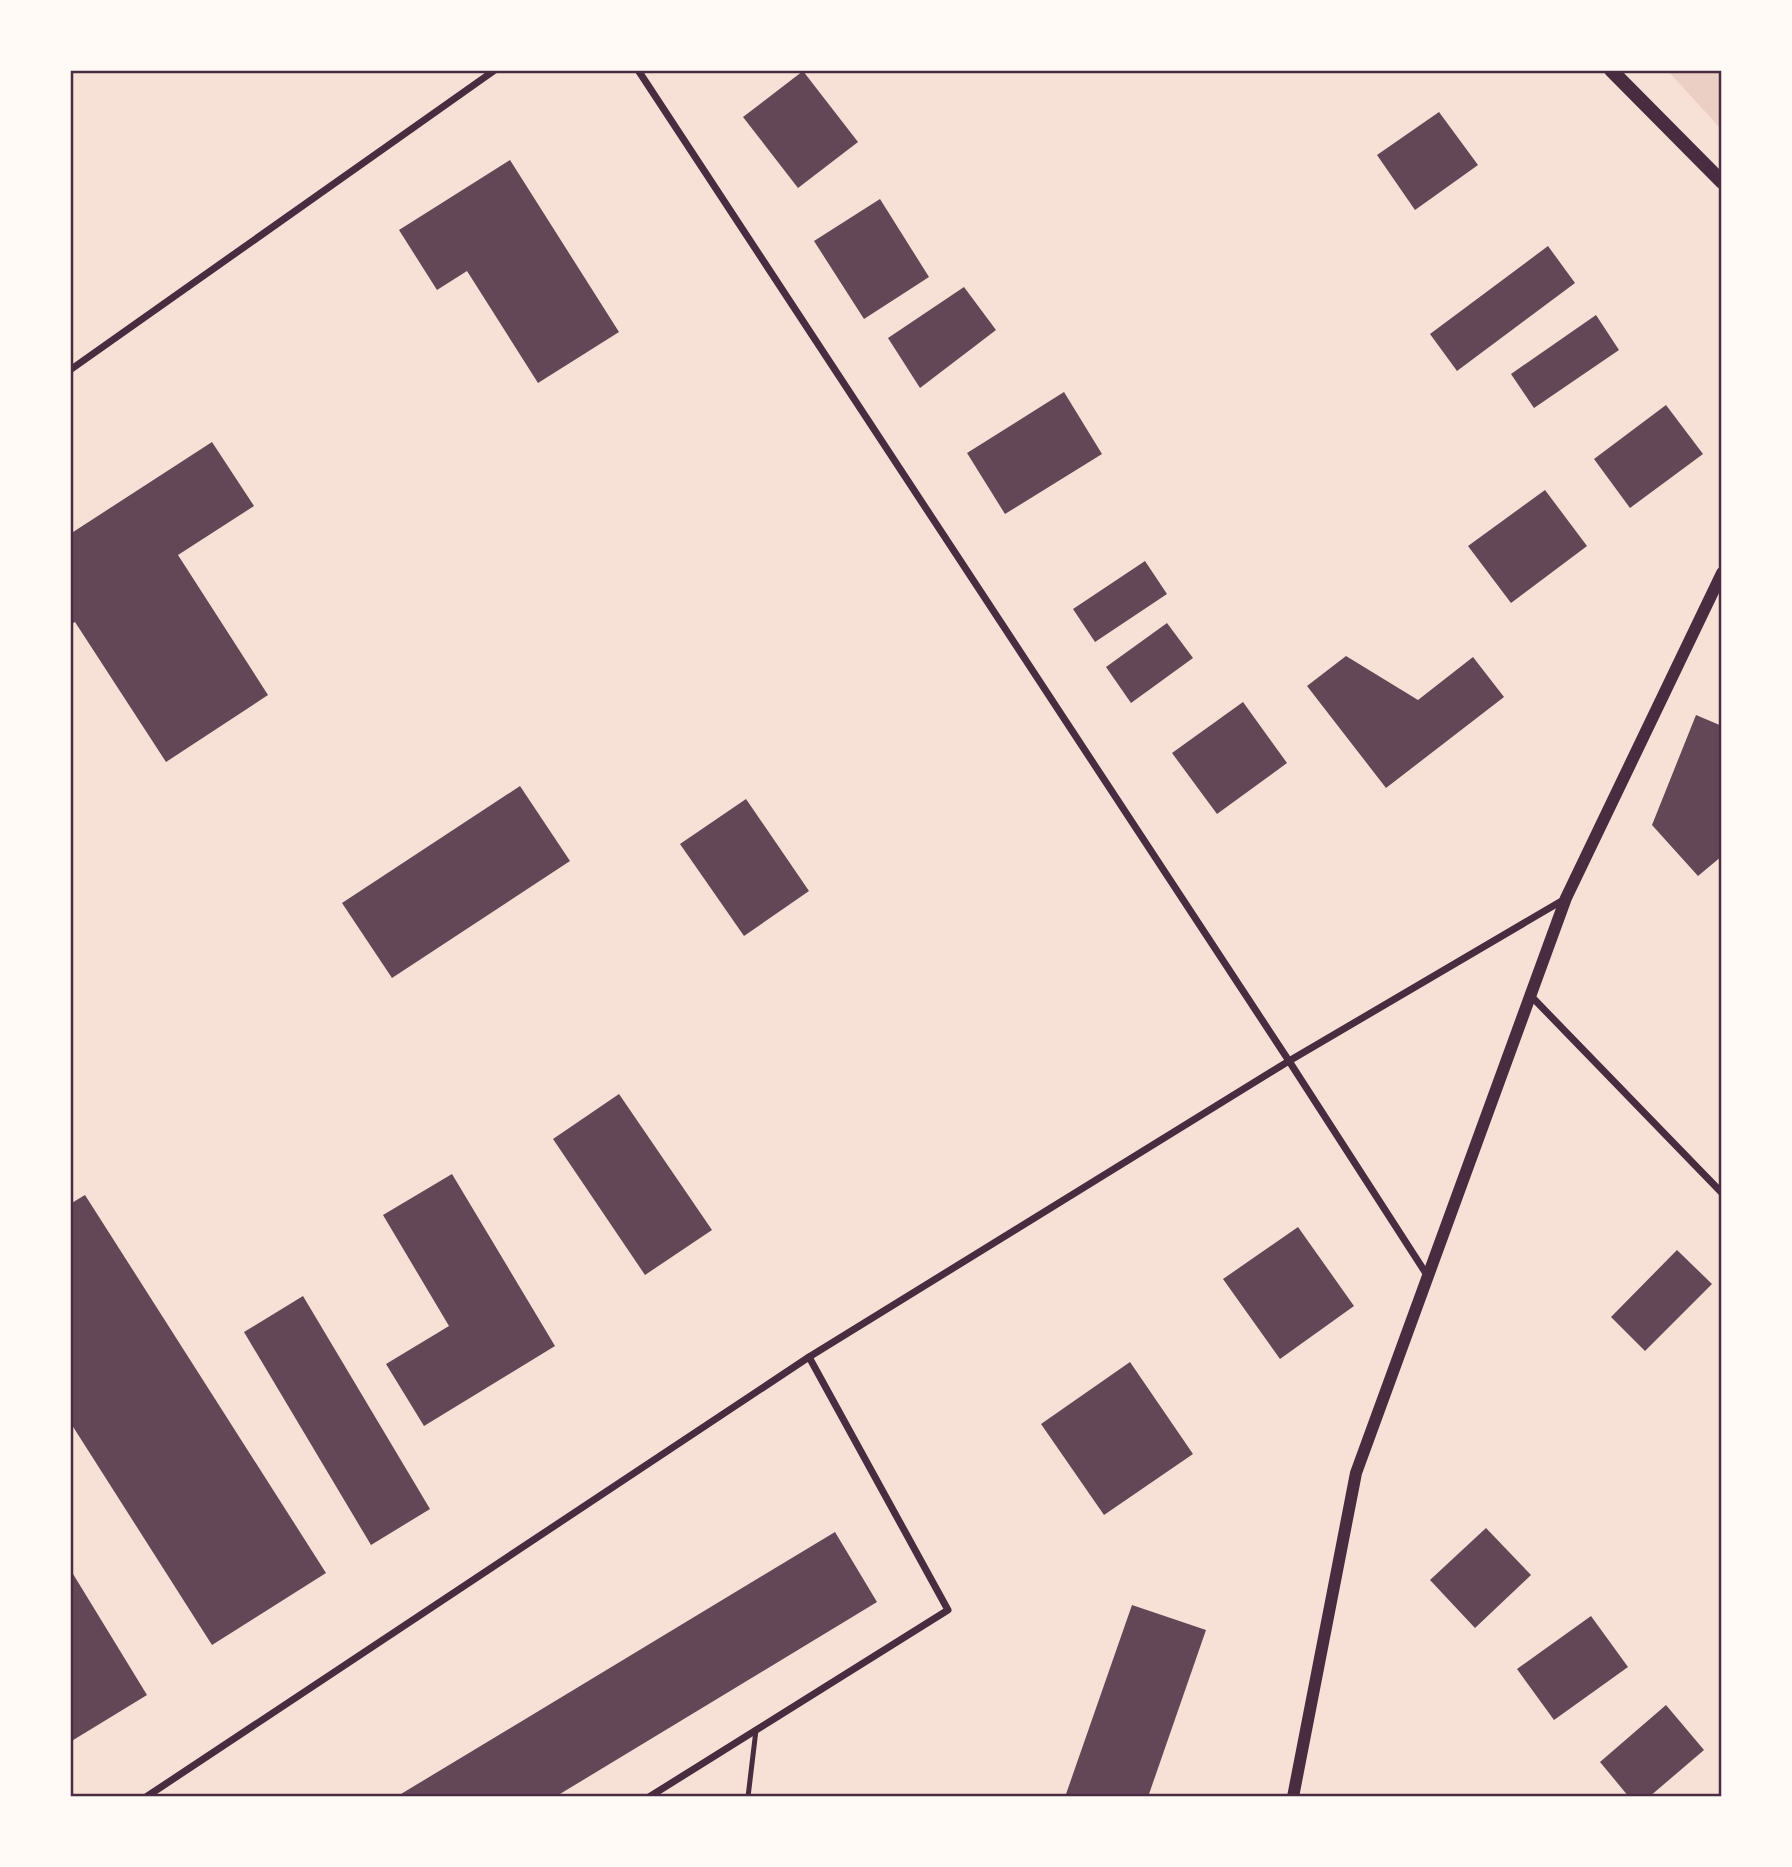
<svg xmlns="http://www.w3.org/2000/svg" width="1792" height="1867" font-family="Lato,sans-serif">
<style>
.green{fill:#ebcfc5}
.building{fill:#644757}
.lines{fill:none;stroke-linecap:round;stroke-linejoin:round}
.service{stroke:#4a2c40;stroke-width:5}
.minor{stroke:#4a2c40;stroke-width:7}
.tertiary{stroke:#4a2c40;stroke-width:12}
.secondary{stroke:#4a2c40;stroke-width:14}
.neatline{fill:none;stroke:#4a2c40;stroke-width:2.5}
</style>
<rect width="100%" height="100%" fill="#f7e1d7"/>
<!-- green -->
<path class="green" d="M1667 70H1722V130Z"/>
<!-- building -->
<g class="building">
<path d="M803 71 858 142 798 188 743 117Z"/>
<path d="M1439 112 1478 165 1415 210 1377 155Z"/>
<path d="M510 160 619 332 538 383 467 271 437 290 399 230Z"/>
<path d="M880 199 929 277 864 319 814 241Z"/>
<path d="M1548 246 1575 283 1457 371 1430 334Z"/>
<path d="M964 287 996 330 920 388 888 338Z"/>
<path d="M1596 315 1619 350 1534 408 1511 374Z"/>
<path d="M1064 392 1102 454 1005 514 967 453Z"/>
<path d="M1666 405 1703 454 1630 508 1594 459Z"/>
<path d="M212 442 254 506 178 555 268 695 166 762 75 622 70 625V534Z"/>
<path d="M1545 490 1587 546 1511 603 1468 546Z"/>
<path d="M1145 561 1167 594 1095 642 1073 609Z"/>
<path d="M1167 623 1193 658 1131 703 1106 667Z"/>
<path d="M1346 656 1418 700 1473 657 1504 697 1386 788 1307 686Z"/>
<path d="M1243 702 1287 763 1217 814 1172 753Z"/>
<path d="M1696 715 1722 726V856L1698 876 1652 825Z"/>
<path d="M520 786 570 861 392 978 342 903Z"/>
<path d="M746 799 809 891 744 936 680 844Z"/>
<path d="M619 1094 712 1230 645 1275 553 1139Z"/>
<path d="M452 1174 555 1346 424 1426 386 1364 449 1326 383 1215Z"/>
<path d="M85 1195 326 1573 212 1645 70 1422V1204Z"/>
<path d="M1298 1227 1354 1306 1280 1359 1223 1279Z"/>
<path d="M1677 1250 1712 1284 1645 1351 1611 1317Z"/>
<path d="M303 1296 430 1509 371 1545 244 1332Z"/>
<path d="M1130 1362 1193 1454 1104 1515 1041 1424Z"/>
<path d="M1486 1528 1531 1575 1475 1628 1430 1580Z"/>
<path d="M835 1532 877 1602 555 1797H396Z"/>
<path d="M70 1569 147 1695 70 1742Z"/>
<path d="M1132 1605 1206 1630 1148 1797H1065Z"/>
<path d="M1591 1616 1628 1667 1554 1720 1517 1669Z"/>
<path d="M1666 1705 1704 1750 1649 1797H1629L1600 1762Z"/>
</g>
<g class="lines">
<!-- service -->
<path class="service" d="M748 1797 756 1730"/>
<!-- minor -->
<g class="minor">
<path d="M638 70 1289 1061 1427 1275"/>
<path d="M70 370 495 70"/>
<path d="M1531 996 1722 1193"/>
<path d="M146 1797 809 1357 1289 1061 1565 899"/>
<path d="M649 1797 948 1610 809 1357"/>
</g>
<!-- tertiary -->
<path class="tertiary" d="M1293 1797 1356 1473 1566 898 1722 573"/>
<!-- secondary -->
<path class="secondary" d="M1611 70 1722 182"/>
</g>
<!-- border -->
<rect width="1792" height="1867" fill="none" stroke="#fffaf5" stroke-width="144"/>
<rect x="72" y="72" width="1648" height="1723" class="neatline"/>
</svg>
